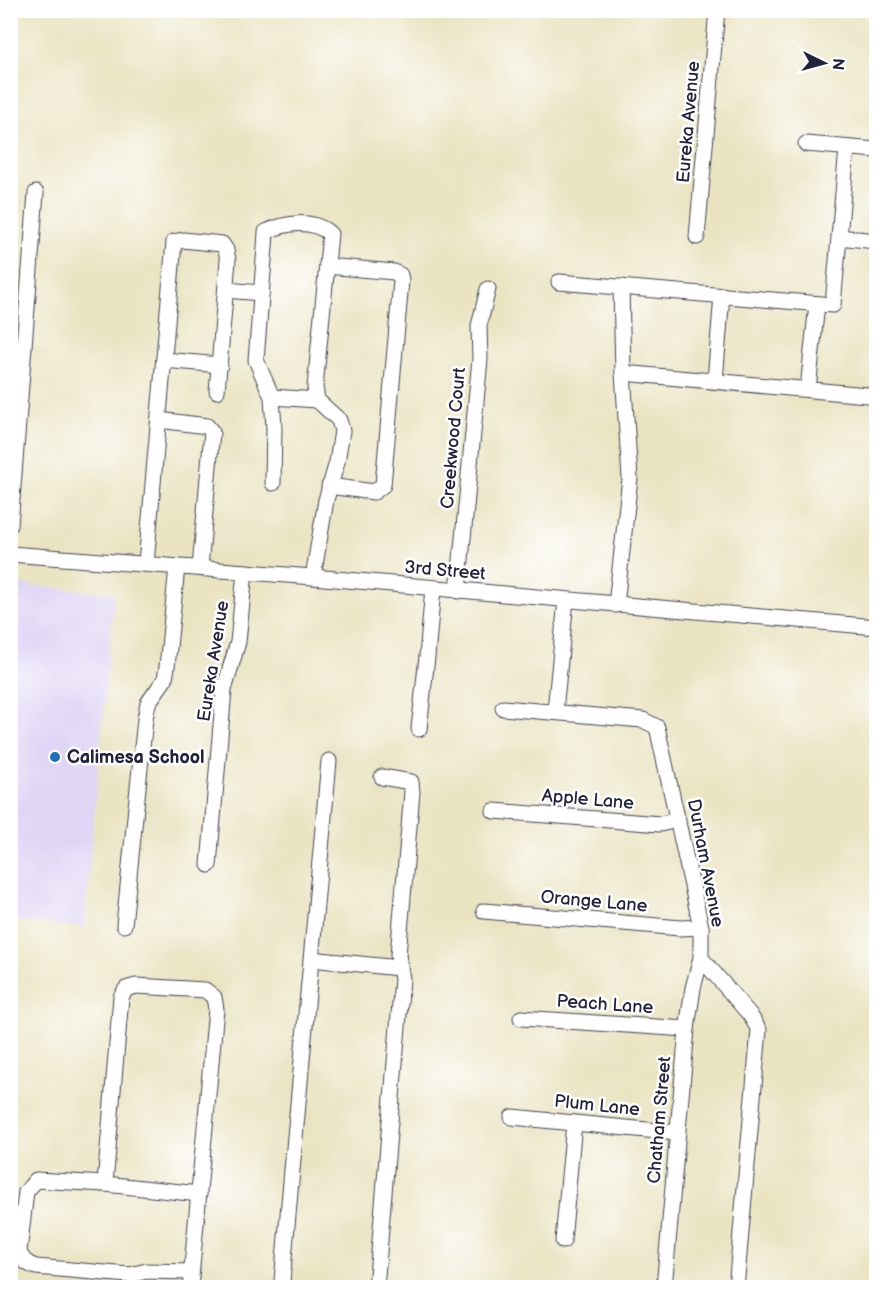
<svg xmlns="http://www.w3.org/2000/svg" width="887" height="1298" font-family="'Balsamiq Sans',sans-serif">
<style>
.built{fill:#dfd5f5}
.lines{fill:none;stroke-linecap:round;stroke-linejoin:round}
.minor-casing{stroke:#403f4f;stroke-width:17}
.minor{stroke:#fff;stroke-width:15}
.poi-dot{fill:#1f6fb2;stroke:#fff;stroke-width:2}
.labels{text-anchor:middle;stroke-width:5;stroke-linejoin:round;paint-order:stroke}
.street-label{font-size:18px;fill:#22223b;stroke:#fff}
.poi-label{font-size:18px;font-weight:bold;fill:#22223b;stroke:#fff;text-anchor:start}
</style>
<rect width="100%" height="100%" fill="#fff"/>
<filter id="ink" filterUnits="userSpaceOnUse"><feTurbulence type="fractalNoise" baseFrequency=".0167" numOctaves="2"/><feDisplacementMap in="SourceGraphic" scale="12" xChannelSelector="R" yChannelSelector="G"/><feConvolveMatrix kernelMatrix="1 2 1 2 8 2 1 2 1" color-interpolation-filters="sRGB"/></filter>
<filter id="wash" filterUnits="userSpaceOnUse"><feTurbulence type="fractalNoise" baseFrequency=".008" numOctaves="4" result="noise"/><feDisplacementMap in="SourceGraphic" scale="24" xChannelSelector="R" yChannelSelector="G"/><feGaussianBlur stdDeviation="1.35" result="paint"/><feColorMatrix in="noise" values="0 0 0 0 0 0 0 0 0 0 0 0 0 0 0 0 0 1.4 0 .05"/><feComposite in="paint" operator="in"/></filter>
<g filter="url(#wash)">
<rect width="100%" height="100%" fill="#eae4c3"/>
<!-- built -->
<path class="built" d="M10 584 114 593 84 927 11 921Z"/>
</g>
<g filter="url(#ink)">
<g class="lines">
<!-- minor casing -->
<g class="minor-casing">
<g id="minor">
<path d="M806 144 876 150"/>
<path d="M697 237 717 10"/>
<path d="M839 237 876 241"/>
<path d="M327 266 394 272 400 275 401 281 383 485 374 492 329 486"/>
<path d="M559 282 833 305 847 148"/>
<path d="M226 290 261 293"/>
<path d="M164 360 220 365"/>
<path d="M623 373 867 395"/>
<path d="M715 381 722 295"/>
<path d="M808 389 817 304"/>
<path d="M272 397 317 400"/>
<path d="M159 420 207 426 212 432 200 568"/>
<path d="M273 483 274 428 272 397 256 360 265 247 266 232C286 222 313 219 330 234L315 387 317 400 339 420 342 431 337 462 326 500 313 577"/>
<path d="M10 525 36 193"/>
<path d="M10 554 313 577 876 627"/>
<path d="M146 564 174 242 183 240 222 244 226 250 228 260 217 391"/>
<path d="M458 591 480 359 479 326 488 289"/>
<path d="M616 605 630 478 623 373 621 287"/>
<path d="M503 708 643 720 657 727 701 927V958L750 1015 759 1030 736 1288"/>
<path d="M555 711 566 600"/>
<path d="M419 729 427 657 433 588"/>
<path d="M494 811 660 824 678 820"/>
<path d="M209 865 224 690 238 642 245 572"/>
<path d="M484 911 681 928 701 927"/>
<path d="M124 925 145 719 148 703 165 679 167 667 177 567"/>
<path d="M311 959 399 968"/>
<path d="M521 1018 687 1029"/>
<path d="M512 1117 678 1133"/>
<path d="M105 1184 121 997 126 989 136 986 205 990 214 997 216 1009 190 1288"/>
<path d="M563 1241 574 1123"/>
<path d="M191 1272 147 1271 129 1275 36 1267C27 1264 23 1261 19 1252L26 1192 36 1180 105 1184 199 1194"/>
<path d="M286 1288 282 1281 329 761"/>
<path d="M376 1288 402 979 398 955 412 792 411 782 382 777"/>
<path d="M664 1288 687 1029 693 988 701 958"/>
</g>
</g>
<!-- minor -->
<use href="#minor" class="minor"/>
</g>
</g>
<!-- markers -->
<circle class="poi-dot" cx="55" cy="757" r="6"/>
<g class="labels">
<!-- street labels -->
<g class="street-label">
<text transform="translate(688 122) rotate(-85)" y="6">Eureka Avenue</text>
<text transform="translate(453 438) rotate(-85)" y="6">Creekwood Court</text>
<text transform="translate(445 570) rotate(5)" y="6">3rd Street</text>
<text transform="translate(213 661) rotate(-81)" y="6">Eureka Avenue</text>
<text transform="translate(588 799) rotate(5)" y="6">Apple Lane</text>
<text transform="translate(706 863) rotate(79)" y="6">Durham Avenue</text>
<text transform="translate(594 901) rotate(5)" y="6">Orange Lane</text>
<text transform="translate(605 1004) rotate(4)" y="6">Peach Lane</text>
<text transform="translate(597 1105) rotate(6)" y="6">Plum Lane</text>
<text transform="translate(659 1120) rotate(-85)" y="6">Chatham Street</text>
</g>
<!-- poi labels -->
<g class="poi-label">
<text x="67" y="763">Calimesa School</text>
</g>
</g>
<!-- margin -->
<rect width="887" height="1298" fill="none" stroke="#fff" stroke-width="36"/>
<!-- north arrow -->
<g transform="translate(824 63) rotate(95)" stroke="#ffffff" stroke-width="4.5" paint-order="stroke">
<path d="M0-4.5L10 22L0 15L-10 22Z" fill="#22223b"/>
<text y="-9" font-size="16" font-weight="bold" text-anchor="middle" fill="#22223b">N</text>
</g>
</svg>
